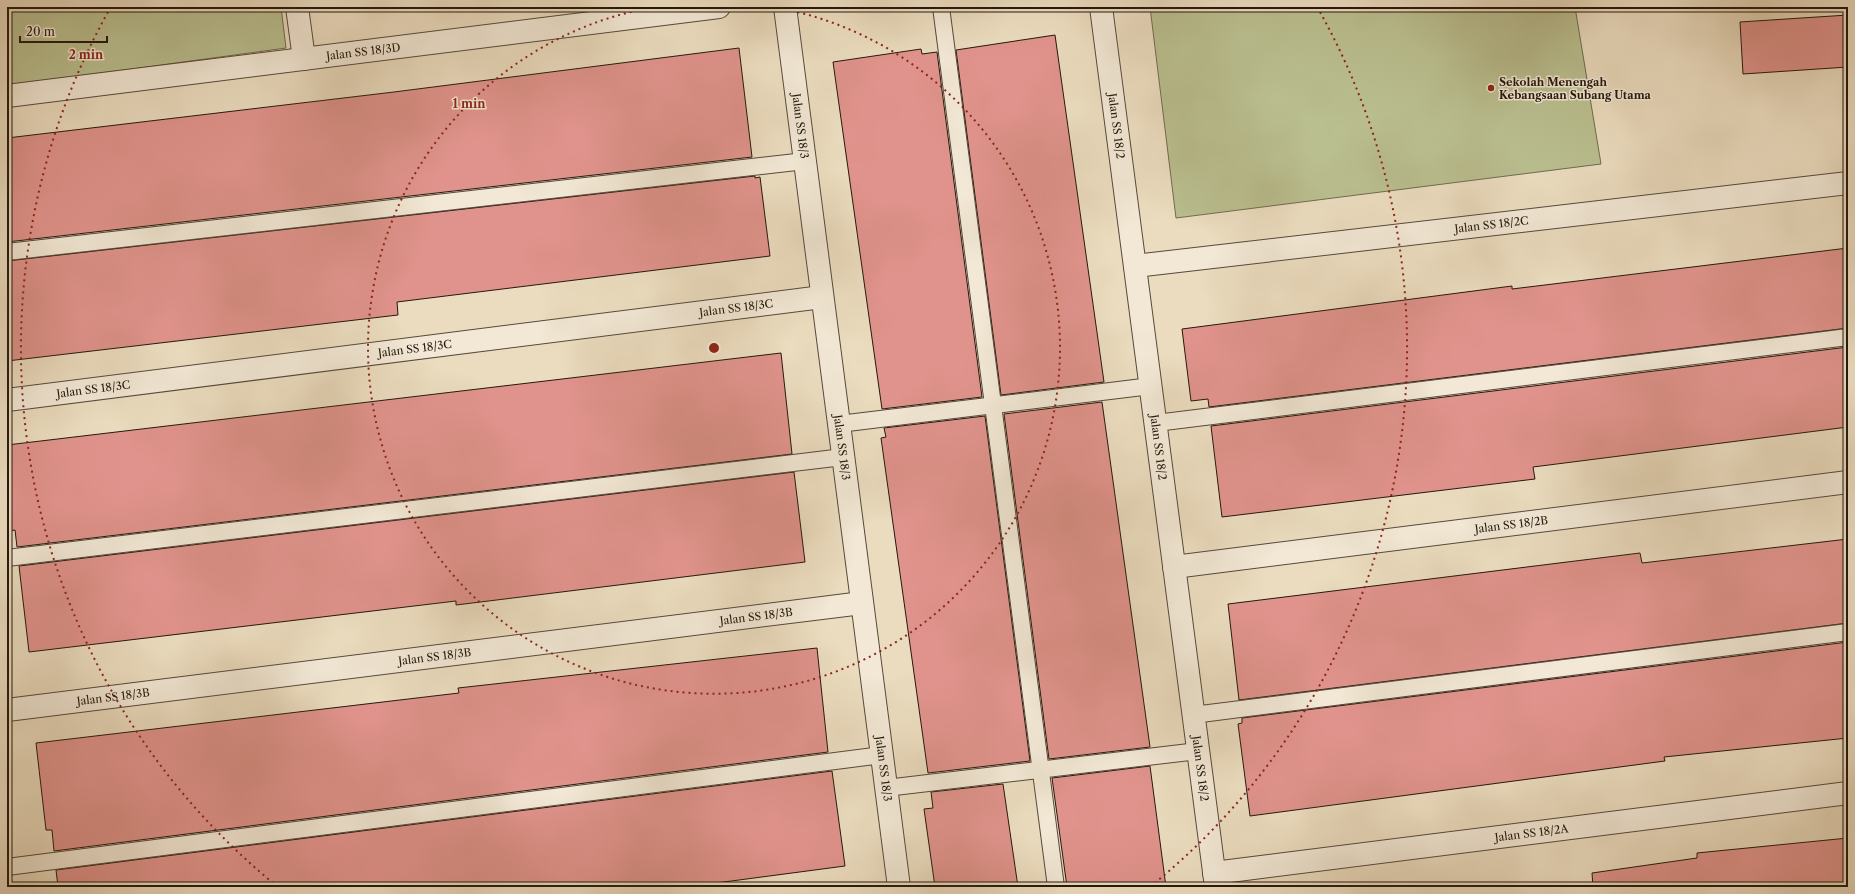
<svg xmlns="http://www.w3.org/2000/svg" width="1855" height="894" font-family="'Libre Caslon Text',serif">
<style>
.green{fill:#babf90;stroke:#6f6c4f}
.building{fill:#e0938c;stroke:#24180e}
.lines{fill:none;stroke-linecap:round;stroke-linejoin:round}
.lane-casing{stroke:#56493a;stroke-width:18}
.street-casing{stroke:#56493a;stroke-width:24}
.lane{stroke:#f2e8d5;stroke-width:16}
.street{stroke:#f2e8d5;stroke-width:22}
.ring{fill:none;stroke:#8f2418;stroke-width:2;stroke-dasharray:2 4}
.poi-dot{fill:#8f2418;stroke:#f2e8d5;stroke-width:1.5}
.labels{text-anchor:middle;stroke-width:3;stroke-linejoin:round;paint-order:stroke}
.street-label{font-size:11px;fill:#24180e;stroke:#f2e8d5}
.poi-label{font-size:11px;font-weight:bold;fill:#24180e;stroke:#f2e8d5;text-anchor:start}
.centre{fill:#8f2418;stroke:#f2e8d5;stroke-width:2}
.ring-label{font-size:12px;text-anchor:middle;font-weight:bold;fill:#8f2418;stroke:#f2e8d5;stroke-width:3;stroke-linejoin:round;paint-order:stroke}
</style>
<rect width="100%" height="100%" fill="#ebdcbf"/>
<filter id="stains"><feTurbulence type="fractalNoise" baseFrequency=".005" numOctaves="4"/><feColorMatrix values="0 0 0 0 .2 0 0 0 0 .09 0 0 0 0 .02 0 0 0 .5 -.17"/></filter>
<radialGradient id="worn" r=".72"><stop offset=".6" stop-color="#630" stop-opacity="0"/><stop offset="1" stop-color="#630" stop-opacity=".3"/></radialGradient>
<!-- green -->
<g class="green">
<path d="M7 7H281L286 48 7 86Z"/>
<path d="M1150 7H1575L1601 164 1176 218Z"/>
</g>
<!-- building -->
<g class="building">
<path d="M1848 15V67L1743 74 1740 22Z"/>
<path d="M1055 35 1104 382 1001 395 956 50Z"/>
<path d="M739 48 752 157 7 242V138L394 92Z"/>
<path d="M921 49 922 54 937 52 982 397 882 409 833 62Z"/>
<path d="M755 176V178L760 177 770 256 397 302 398 315 7 361V261Z"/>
<path d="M1848 248V328L1209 407 1208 399 1191 401 1182 329 1512 286V289Z"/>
<path d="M1848 347V427L1533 467 1535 479 1222 517 1211 426Z"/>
<path d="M781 353 792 454 17 547 15 530 9 531 7 511V445Z"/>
<path d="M1102 402 1150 747 1049 759 1004 414Z"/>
<path d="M985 416 1030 761 928 773 881 438 886 437 884 428Z"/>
<path d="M794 472 805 562 456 605V601L29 652 19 566Z"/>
<path d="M1848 539V623L1239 700 1228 604 1640 553 1642 563Z"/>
<path d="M1848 642V738L1664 757 1665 761 1250 816 1238 724 1242 723V718Z"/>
<path d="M817 648 828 752 54 851 52 830H46L36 743 459 693 458 688Z"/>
<path d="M1150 766 1166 887H1067L1052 778Z"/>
<path d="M832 771 845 866 686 887H58L56 870Z"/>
<path d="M1003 784 1018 887H935L924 809 933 808 931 792Z"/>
<path d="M1848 838V887H1593L1592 873 1697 858V853Z"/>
</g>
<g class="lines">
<!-- lane casing -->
<g class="lane-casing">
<g id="lane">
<path d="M941 7 1056 887"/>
<path d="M7 252 805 161"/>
<path d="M1156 423 1848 337"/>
<path d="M839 424 1151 386"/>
<path d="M7 558 843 457"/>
<path d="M1193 715 1848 632"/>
<path d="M886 788 1198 751"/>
<path d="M7 867 882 755"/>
</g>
</g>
<!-- street casing -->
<g class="street-casing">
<g id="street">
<path d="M297 7 304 59"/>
<path id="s1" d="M785 7 899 887"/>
<path id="s2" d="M1101 7 1216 887"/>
<path id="s3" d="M7 96 719 7"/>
<path id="s4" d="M1135 266 1848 183"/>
<path id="s5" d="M7 400 822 297"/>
<path id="s6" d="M1174 567 1848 482"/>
<path id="s7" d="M7 710 862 603"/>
<path id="s8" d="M1214 873 1848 793"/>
</g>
</g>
<!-- lane -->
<use href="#lane" class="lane"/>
<!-- street -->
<use href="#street" class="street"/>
</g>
<!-- distance rings -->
<g class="ring">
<path d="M774 7A346 346 0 1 1 654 7"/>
<path d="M278 887A693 693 0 0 1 108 12M1320 12A693 693 0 0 1 1150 887"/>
</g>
<!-- markers -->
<circle class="poi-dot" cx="1491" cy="88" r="4"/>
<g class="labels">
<!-- street labels -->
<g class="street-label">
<text dy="4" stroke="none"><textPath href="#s3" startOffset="359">Jalan SS 18/3D</textPath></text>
<text dy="4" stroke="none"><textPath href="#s1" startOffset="120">Jalan SS 18/3</textPath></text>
<text dy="4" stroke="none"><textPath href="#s2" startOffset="120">Jalan SS 18/2</textPath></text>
<text dy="4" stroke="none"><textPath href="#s4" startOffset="359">Jalan SS 18/2C</textPath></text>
<text dy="4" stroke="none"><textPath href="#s5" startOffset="735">Jalan SS 18/3C</textPath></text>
<text dy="4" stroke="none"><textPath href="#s5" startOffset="411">Jalan SS 18/3C</textPath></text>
<text dy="4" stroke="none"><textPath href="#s5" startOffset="87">Jalan SS 18/3C</textPath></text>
<text dy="4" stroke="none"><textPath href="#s1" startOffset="444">Jalan SS 18/3</textPath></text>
<text dy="4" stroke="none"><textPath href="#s2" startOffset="444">Jalan SS 18/2</textPath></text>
<text dy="4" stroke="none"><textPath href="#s6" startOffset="340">Jalan SS 18/2B</textPath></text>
<text dy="4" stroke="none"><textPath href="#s7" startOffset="755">Jalan SS 18/3B</textPath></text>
<text dy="4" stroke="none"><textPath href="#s7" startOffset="431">Jalan SS 18/3B</textPath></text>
<text dy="4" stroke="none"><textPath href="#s7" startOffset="107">Jalan SS 18/3B</textPath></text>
<text dy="4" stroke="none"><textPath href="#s1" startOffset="768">Jalan SS 18/3</textPath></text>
<text dy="4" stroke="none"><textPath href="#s2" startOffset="768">Jalan SS 18/2</textPath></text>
<text dy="4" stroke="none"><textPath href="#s8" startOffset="320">Jalan SS 18/2A</textPath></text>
</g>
<!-- poi labels -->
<g class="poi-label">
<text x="1499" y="86">Sekolah Menengah<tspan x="1499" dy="13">Kebangsaan Subang Utama</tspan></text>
</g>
</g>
<circle cx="714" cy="348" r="6" class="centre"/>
<g class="ring-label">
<text x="86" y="59">2 min</text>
<text x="469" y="108">1 min</text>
</g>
<!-- margin -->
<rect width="1855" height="894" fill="none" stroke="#ebdcbf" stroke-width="24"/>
<rect x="8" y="8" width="1839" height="878" fill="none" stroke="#24180e" stroke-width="2"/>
<rect x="12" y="12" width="1831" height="870" fill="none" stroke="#24180e"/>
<!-- scale -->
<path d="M20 36v6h87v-6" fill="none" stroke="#24180e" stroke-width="2"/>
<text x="26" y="36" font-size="12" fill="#24180e" stroke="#f2e8d5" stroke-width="3" paint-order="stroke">20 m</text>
<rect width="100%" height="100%" filter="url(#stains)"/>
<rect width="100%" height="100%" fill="url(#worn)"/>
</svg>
